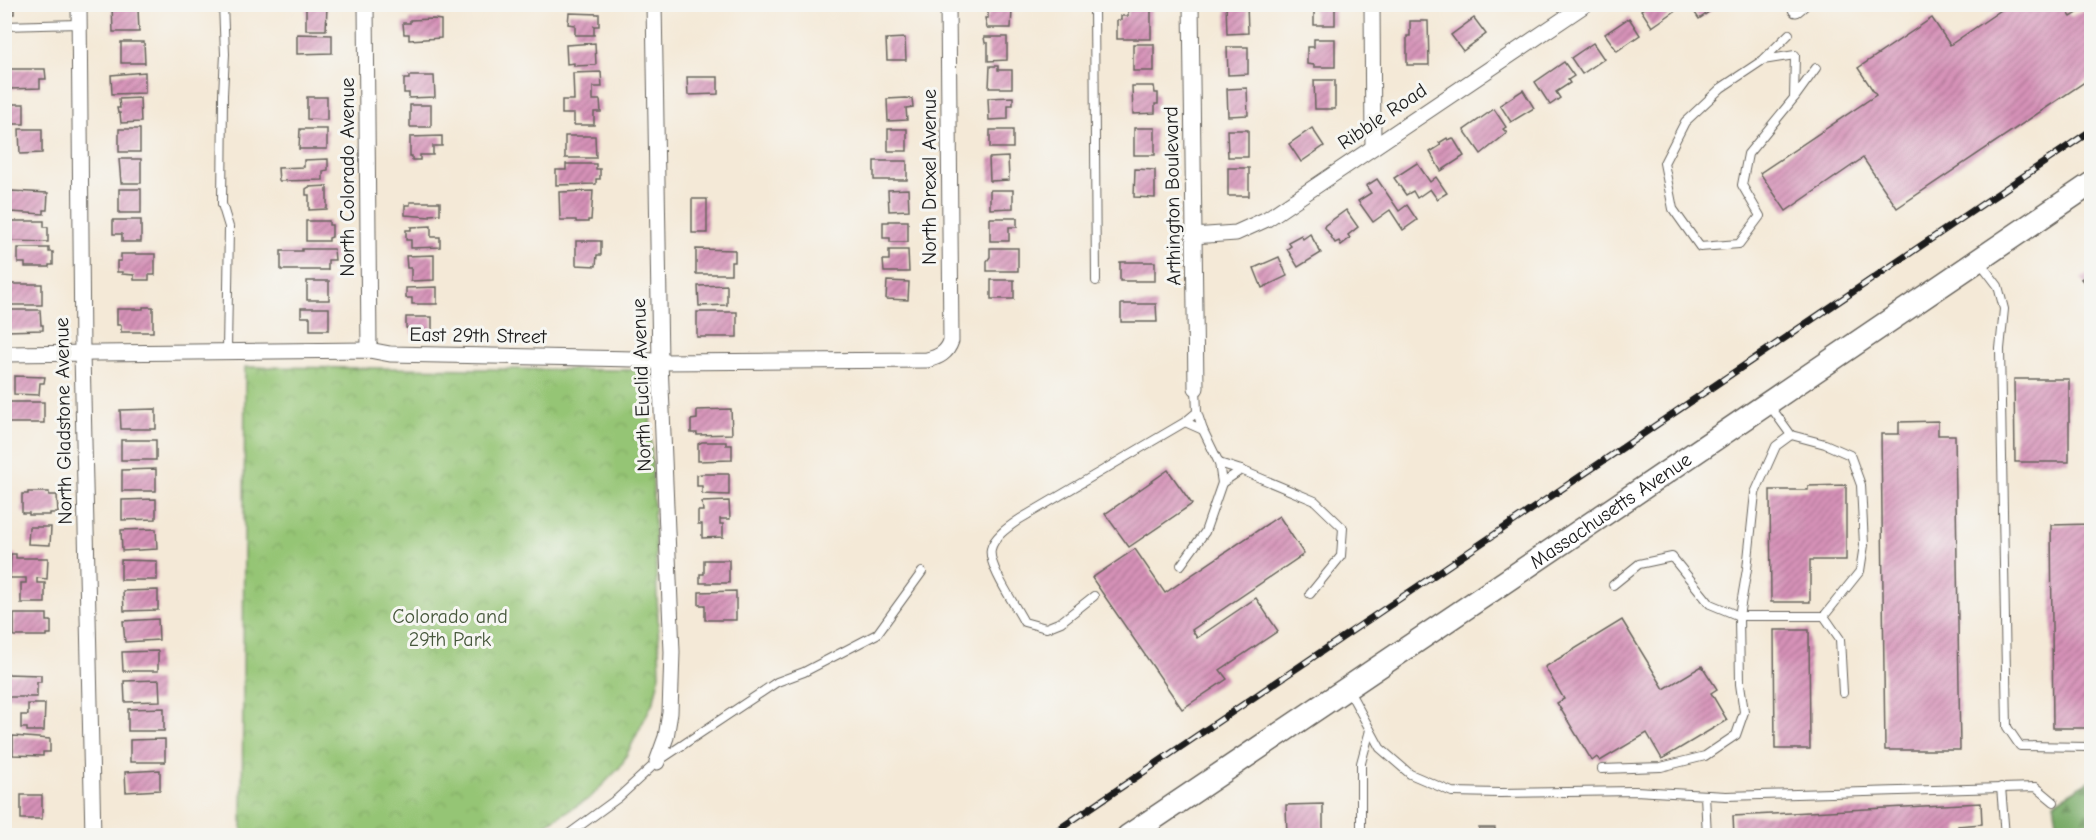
<svg xmlns="http://www.w3.org/2000/svg" width="2096" height="840" font-family="'Comic Neue',sans-serif">
<style>
.forest{fill:url(#forest-firs);stroke:#4a6341;stroke-width:1.5}
.park{fill:url(#park-crowns);stroke:#587048;stroke-width:1.5}
.building{fill:url(#building-hatch)}
.lines{fill:none;stroke-linecap:round;stroke-linejoin:round}
.lane-casing{stroke:#68645d;stroke-width:10}
.street-casing{stroke:#68645d;stroke-width:17}
.secondary-casing{stroke:#68645d;stroke-width:25}
.lane{stroke:#fff;stroke-width:8}
.street{stroke:#fff;stroke-width:15}
.secondary{stroke:#fff;stroke-width:22}
.rail-casing{stroke:#1c1c1c;stroke-width:7}
.rail{stroke:#f6f6f2;stroke-width:4.5;stroke-dasharray:14;stroke-linecap:butt}
.labels{text-anchor:middle;stroke-width:6;stroke-linejoin:round;paint-order:stroke}
.street-label{font-size:20px;fill:#1c1c1c;stroke:#f6f6f2}
.park-label{font-size:20px;fill:#46573b;stroke:#f6f6f2}
</style>
<defs>
<pattern id="forest-firs" width="22" height="20" patternUnits="userSpaceOnUse" patternTransform="scale(1.5)"><rect width="22" height="20" fill="#78aa66"/><path d="M5 1l3.5 6h-7zM16 11l3.5 6h-7z" fill="#628a53"/></pattern>
<pattern id="park-crowns" width="20" height="18" patternUnits="userSpaceOnUse" patternTransform="scale(1.5)"><rect width="20" height="18" fill="#95c574"/><path d="M2 6a3 3 0 1 1 6 0M12 15a3 3 0 1 1 6 0" fill="none" stroke="#80a964"/></pattern>
<pattern id="building-hatch" width="6" height="6" patternUnits="userSpaceOnUse" patternTransform="scale(1.5)"><rect width="6" height="6" fill="#d692b8"/><path d="M-1 1l2-2M0 6l6-6M5 7l2-2" fill="none" stroke="#ad7695"/></pattern>
</defs>
<rect width="100%" height="100%" fill="#f6f6f2"/>
<filter id="ink" filterUnits="userSpaceOnUse"><feTurbulence type="fractalNoise" baseFrequency=".0167" numOctaves="2"/><feDisplacementMap in="SourceGraphic" scale="12" xChannelSelector="R" yChannelSelector="G"/><feConvolveMatrix kernelMatrix="1 2 1 2 8 2 1 2 1" color-interpolation-filters="sRGB"/></filter>
<filter id="wash" filterUnits="userSpaceOnUse"><feTurbulence type="fractalNoise" baseFrequency=".008" numOctaves="4" result="noise"/><feDisplacementMap in="SourceGraphic" scale="24" xChannelSelector="R" yChannelSelector="G"/><feGaussianBlur stdDeviation="1.35" result="paint"/><feColorMatrix in="noise" values="0 0 0 0 0 0 0 0 0 0 0 0 0 0 0 0 0 1.4 0 .05"/><feComposite in="paint" operator="in"/></filter>
<g filter="url(#wash)">
<rect width="100%" height="100%" fill="#f4e9d7"/>
<!-- forest -->
<path class="forest" d="M2091 780V835H2059L2054 802Z"/>
<!-- park -->
<path class="park" d="M245 367 637 370 645 374 649 383 660 674 654 700 621 766 590 798 527 835H242Z"/>
<g id="blocks">
<!-- building -->
<g class="building">
<rect x="4" y="4" width="10" height="10"/>
<path d="M404 4H476V10H409V7H404Z"/>
<path d="M1226 4H1247L1248 33 1227 34Z"/>
<rect x="1314" y="4" width="21" height="21"/>
<path d="M1649 4H1671L1675 11 1652 27 1641 10Z"/>
<path d="M1689 4H1709L1713 9 1699 19Z"/>
<path d="M2010 4H2062L2071 17 2092 4V77L1897 208 1863 158 1786 211 1760 173 1876 95 1858 68 1932 18 1950 45Z"/>
<path d="M112 6 138 8 139 32H113Z"/>
<path d="M306 6H327L326 30H306Z"/>
<path d="M1128 6H1151V39H1117V20H1121V16H1128Z"/>
<path d="M988 10H1012L1011 28H987L985 18H988Z"/>
<path d="M569 13 599 14V26H594V35H575V25L568 24Z"/>
<path d="M1474 18 1486 34 1463 51 1451 35Z"/>
<path d="M1629 18 1640 35 1617 51 1605 34Z"/>
<path d="M433 19 441 20V38L409 40V34H404L403 23H410V20Z"/>
<path d="M1410 21H1428L1429 65H1407V36H1410Z"/>
<path d="M297 34 332 35V53L297 54Z"/>
<path d="M984 37H1007V60L988 61V43H985Z"/>
<path d="M905 38 906 60H887L886 39Z"/>
<path d="M1314 39H1335V67H1314V65L1307 64V47H1314Z"/>
<path d="M121 42H144L145 63H121Z"/>
<path d="M595 43 596 65 574 66V63L567 64 566 45Z"/>
<path d="M1593 43 1604 59 1582 74 1571 58Z"/>
<rect x="1133" y="44" width="21" height="27"/>
<path d="M1227 47H1248V74L1228 75Z"/>
<path d="M1564 62 1574 76 1568 80 1570 83 1556 92 1560 98 1550 105 1535 82Z"/>
<path d="M990 66H998V70H1012V88H989Z"/>
<path d="M9 69H45L46 79H40V88L10 89Z"/>
<path d="M145 72V93L112 94 111 75Z"/>
<path d="M601 72 602 87H593V100H600L601 112H594V125H574V114H562V100H574L573 73Z"/>
<path d="M409 76H434L435 97 409 98V93H404V79H409Z"/>
<path d="M687 77H718V94L688 95Z"/>
<path d="M1314 80H1335V109H1315Z"/>
<path d="M1132 86H1154L1155 93H1158V104H1155V113L1133 114Z"/>
<path d="M1247 88 1248 115 1228 116 1227 89Z"/>
<path d="M1523 90 1534 108 1511 122 1500 105Z"/>
<path d="M307 97H327V120L307 119Z"/>
<path d="M1013 97V105H1008V119L989 120 988 98Z"/>
<path d="M140 98 141 122 121 123 120 113H118L117 108H120L119 99Z"/>
<path d="M906 98 912 99 913 107 906 108 907 120 888 121 887 99Z"/>
<rect x="4" y="104" width="20" height="20"/>
<rect x="410" y="105" width="21" height="22"/>
<path d="M1494 109 1506 127 1503 129 1507 133 1481 154 1464 130Z"/>
<rect x="1134" y="128" width="21" height="27"/>
<path d="M1312 128 1324 146 1301 162 1289 144Z"/>
<path d="M19 129H42V153L20 154Z"/>
<rect x="119" y="129" width="21" height="23"/>
<path d="M300 129H327V149H299Z"/>
<rect x="888" y="129" width="19" height="22"/>
<rect x="990" y="130" width="23" height="18"/>
<path d="M1227 130H1248V157H1228Z"/>
<path d="M442 136V146H433V155H420V160H412V156H410V137Z"/>
<path d="M565 136H595L596 158H565Z"/>
<path d="M1447 138 1448 140 1453 138 1464 156 1441 171 1430 152 1441 145 1439 143Z"/>
<path d="M1008 157 1009 180 990 181 989 158Z"/>
<path d="M119 159H141V183H121Z"/>
<path d="M328 159V170L323 171V180L279 181 278 168 304 167V160Z"/>
<rect x="874" y="161" width="33" height="19"/>
<path d="M1417 163 1430 182 1436 177 1447 193 1437 199 1430 189 1417 198 1413 191 1406 195 1394 178Z"/>
<path d="M566 164H596V169H600V179H596V184L556 185V170H566Z"/>
<rect x="1228" y="168" width="21" height="28"/>
<path d="M1135 169 1155 170V198L1134 197Z"/>
<path d="M1377 179 1399 211 1407 205 1417 220 1403 230 1390 210 1373 222 1358 201 1371 193 1366 186Z"/>
<path d="M327 186V209L309 210V195H306V189L309 187Z"/>
<rect x="119" y="189" width="22" height="24"/>
<path d="M908 189 909 210 889 211 888 190Z"/>
<path d="M990 190H1013V208L990 209Z"/>
<path d="M11 191 48 193 47 210H44V214L10 212Z"/>
<path d="M593 191 591 220H588V222H576V220H560L559 192Z"/>
<rect x="692" y="199" width="15" height="34"/>
<path d="M410 202H440V214L430 215V217L405 215V205H410Z"/>
<path d="M1346 210 1358 227 1348 235 1350 238 1341 245 1339 241 1335 243 1324 226Z"/>
<path d="M990 218H1017V227H1009V241H990Z"/>
<path d="M113 220H141V242H122V234H113Z"/>
<path d="M11 221H44V227H48V242L11 241Z"/>
<path d="M306 221H329V225H332V237L329 238V241H306Z"/>
<path d="M889 221H908V242H890V238H883V222H889Z"/>
<path d="M431 226V237H440V247L411 248V240H406V230H411V227Z"/>
<path d="M1310 234 1321 253 1298 267 1287 249 1291 246 1288 242 1301 235 1303 239Z"/>
<path d="M576 241H601V255H597L596 266 576 265Z"/>
<path d="M18 248H49V252H53V265H49V267H25V263H18Z"/>
<path d="M990 248H1018V271H987V261L990 257Z"/>
<path d="M302 249H334L335 260H328V270H281V251H302Z"/>
<path d="M696 249 735 250V262H731V274H696Z"/>
<path d="M889 250H908L909 272H884L883 260H889Z"/>
<path d="M121 254H155V275H149V280H134V275L122 274V272H117V261H121Z"/>
<path d="M434 255V280L411 281V268H407L406 256Z"/>
<path d="M1279 257 1287 276 1262 288 1254 268Z"/>
<rect x="1120" y="262" width="35" height="19"/>
<path d="M2092 271V292L2081 279Z"/>
<rect x="991" y="280" width="23" height="19"/>
<rect x="307" y="281" width="22" height="19"/>
<path d="M887 281 909 282 908 300 886 299Z"/>
<rect x="4" y="284" width="38" height="21"/>
<path d="M727 285V305L699 306 698 286Z"/>
<path d="M437 287V304H412V298H406V288Z"/>
<path d="M1121 304H1156L1157 322H1121Z"/>
<path d="M143 307H153V332H121V325H117V309H143Z"/>
<path d="M301 308H329V330H310V317H301Z"/>
<path d="M5 310H40L41 325H43V330L5 331Z"/>
<rect x="697" y="312" width="40" height="25"/>
<path d="M406 317H432V334H411V328H406Z"/>
<path d="M14 376 45 377 44 383H40L39 395 14 394Z"/>
<path d="M2014 379H2069V462H2015Z"/>
<rect x="7" y="402" width="37" height="21"/>
<path d="M156 409V429H121L120 410Z"/>
<path d="M731 409 732 434 697 435V433H691V420L697 419V410Z"/>
<path d="M1938 421V435H1955L1960 750H1885L1881 434H1899V422Z"/>
<rect x="121" y="440" width="35" height="20"/>
<path d="M702 442H726V445H732V460L698 461V444Z"/>
<path d="M156 469V491H122V470Z"/>
<path d="M1168 470 1192 504 1129 547 1105 514Z"/>
<path d="M701 474H729V495L702 494V486H697V475Z"/>
<path d="M1846 485V560H1810V602H1771L1770 490H1808V486Z"/>
<path d="M28 492H49V495H57L58 513H50V515H29V513H22V494H28Z"/>
<path d="M156 499V519L122 520V500Z"/>
<path d="M729 501 730 519H720V524H723V537L702 538V524H698V511H703L702 502Z"/>
<path d="M1279 516 1304 554 1192 630 1197 638 1256 598 1278 631 1220 670 1227 679 1182 709 1092 578 1135 549 1165 593Z"/>
<path d="M2092 524V728H2053L2051 525Z"/>
<path d="M29 527H51L50 545 28 544Z"/>
<path d="M156 529 157 549 122 551 121 530Z"/>
<path d="M11 554H16V558H48L47 579 37 578V583H45V603H21V583H26V578H10Z"/>
<path d="M121 560 157 561V580H121Z"/>
<path d="M704 560H729V583H700V574H704Z"/>
<path d="M158 590V610L124 611 123 591Z"/>
<path d="M736 591V620H705V605H699V592Z"/>
<path d="M14 614H47V621H51V634H47V636H14Z"/>
<path d="M158 619 159 640 125 642 123 621Z"/>
<path d="M1622 620 1664 689 1702 666 1717 689 1711 693 1727 720 1662 759 1647 733 1600 761 1597 757 1592 761 1557 703 1564 699 1545 667Z"/>
<path d="M1774 630H1809L1810 749H1775Z"/>
<path d="M158 651V671H123L122 652Z"/>
<path d="M6 674 41 675V682H37V697H6Z"/>
<path d="M159 680 160 701 125 702 124 681Z"/>
<path d="M28 704H45L44 731H27V728H21V715H28Z"/>
<path d="M164 708V731H128V709Z"/>
<path d="M13 736 50 739V752H43V756L13 755Z"/>
<path d="M165 739V762H130V740Z"/>
<path d="M160 770V790L126 792 125 772Z"/>
<rect x="21" y="795" width="21" height="24"/>
<path d="M1981 803 1982 824 1958 826V836H1734L1733 816Z"/>
<path d="M1323 804V836H1287L1286 805Z"/>
<path d="M1479 828H1495V836H1480Z"/>
</g>
</g>
</g>
<g filter="url(#ink)">
<use href="#blocks" fill-opacity="0" stroke="#68645d" stroke-width="1.5"/>
<g class="lines">
<!-- lane casing -->
<g class="lane-casing">
<g id="lane">
<path d="M223 4 225 54 223 95 222 204 229 227 227 351"/>
<path d="M1094 4 1096 281"/>
<path d="M4 26 79 24"/>
<path d="M1763 60 1721 88 1685 122 1664 163 1673 209 1700 247 1739 244 1760 216 1742 185 1748 154 1794 98 1795 55 1763 60 1789 34"/>
<path d="M1795 97 1816 68"/>
<path d="M1979 261 1998 286 2004 309 2000 349 2007 727 2020 746 2089 747"/>
<path d="M1196 388 1197 412 1185 422 1203 430 1197 412"/>
<path d="M1770 406 1791 435 1825 444 1850 455 1861 485 1864 545 1860 571 1824 616"/>
<path d="M1203 430 1219 463 1241 470 1222 483 1219 463"/>
<path d="M1241 470 1315 501 1343 528 1341 556 1310 594"/>
<path d="M1181 565 1205 532 1222 483"/>
<path d="M1613 585 1639 564 1672 557 1710 604 1739 616 1747 569 1755 493 1776 446 1791 435"/>
<path d="M1094 596 1061 622 1046 628 1024 622C1016 606 987 565 991 549 994 536 1010 526 1020 519L1185 422"/>
<path d="M1348 689 1380 748 1410 774 1452 792 1500 793 1635 791 1726 796 2036 787 2054 802"/>
<path d="M1602 769 1661 767 1705 756 1736 735 1744 712 1740 684 1739 616H1824L1840 639 1843 693"/>
<path d="M2001 787 2005 836"/>
<path d="M1705 795 1707 836"/>
<path d="M566 836 618 798 657 762 777 682 804 672 877 634 922 572"/>
<path d="M1361 836V763L1370 730"/>
</g>
</g>
<!-- street casing -->
<g class="street-casing">
<g id="street">
<path d="M79 4 82 353 93 836"/>
<path d="M366 4 369 350"/>
<path d="M654 4 660 362 672 652 670 713 666 737 657 762"/>
<path d="M1191 4 1196 388"/>
<path d="M1372 4 1373 147"/>
<path d="M1796 9 1802 4"/>
<path d="M1193 236 1236 233 1267 219 1586 4"/>
<path d="M4 354 369 350 390 354 635 359 660 362 927 360C939 357 947 353 951 341L948 4"/>
</g>
</g>
<!-- secondary casing -->
<g class="secondary-casing">
<g id="secondary">
<path id="s1" d="M1128 836 1515 575 2092 183"/>
</g>
</g>
<!-- lane -->
<use href="#lane" class="lane"/>
<!-- street -->
<use href="#street" class="street"/>
<!-- secondary -->
<use href="#secondary" class="secondary"/>
<!-- rail casing -->
<g class="rail-casing">
<path id="rail" d="M1049 836 2092 130"/>
</g>
<!-- rail -->
<use href="#rail" class="rail"/>
</g>
</g>
<g class="labels">
<!-- street labels -->
<g class="street-label">
<text transform="translate(1382 116) rotate(-34)" y="7">Ribble Road</text>
<text transform="translate(347 177) rotate(-90)" y="7">North Colorado Avenue</text>
<text transform="translate(929 177) rotate(-90)" y="7">North Drexel Avenue</text>
<text transform="translate(1172 196) rotate(-91)" y="7">Arthington Boulevard</text>
<text transform="translate(478 335) rotate(1)" y="7">East 29th Street</text>
<text transform="translate(641 385) rotate(-92)" y="7">North Euclid Avenue</text>
<text transform="translate(63 421) rotate(-91)" y="7">North Gladstone Avenue</text>
<text dy="7" stroke="none"><textPath href="#s1" startOffset="582">Massachusetts Avenue</textPath></text>
</g>
<!-- park labels -->
<g class="park-label">
<text x="450" y="623">Colorado and<tspan x="450" dy="23">29th Park</tspan></text>
</g>
</g>
<!-- margin -->
<rect width="2096" height="840" fill="none" stroke="#f6f6f2" stroke-width="24"/>
</svg>
